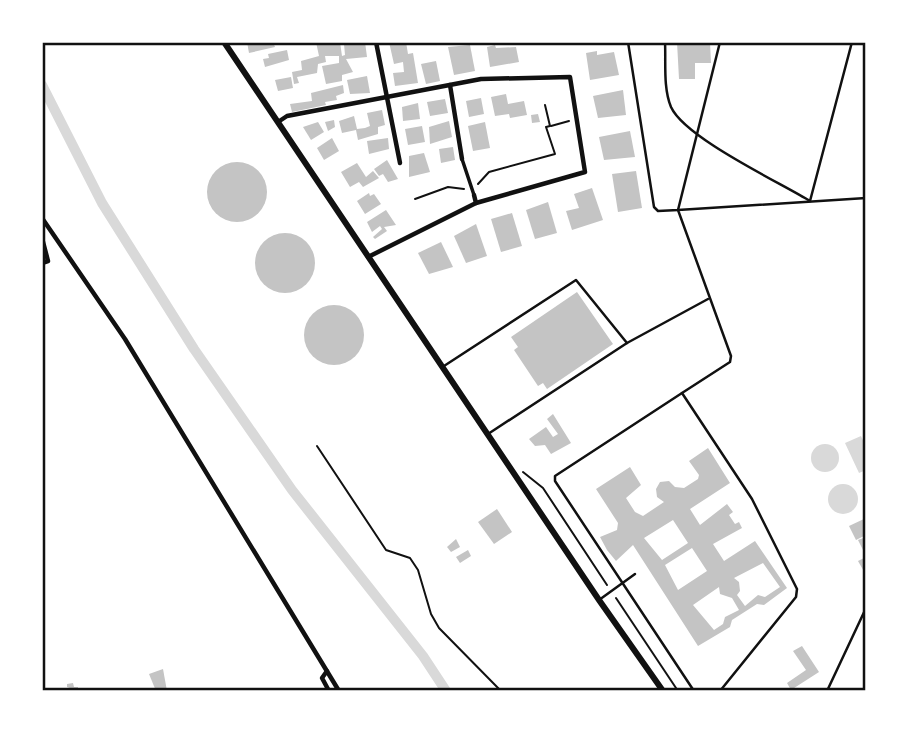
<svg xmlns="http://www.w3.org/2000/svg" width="908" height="733" font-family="'Titillium Web',sans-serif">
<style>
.water{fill:#d9d9d9}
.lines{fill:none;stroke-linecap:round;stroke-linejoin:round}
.canal{stroke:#d9d9d9;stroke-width:10}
.building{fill:#c4c4c4;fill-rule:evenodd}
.path{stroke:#111;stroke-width:2}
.service{stroke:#111;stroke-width:2.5}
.pedestrian{stroke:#111;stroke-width:3.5}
.minor{stroke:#111;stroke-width:4.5}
.secondary{stroke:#111;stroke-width:6}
.neatline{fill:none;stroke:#111;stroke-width:2.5}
</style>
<rect width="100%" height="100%" fill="#fff"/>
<!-- water -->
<g class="water">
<path d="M861 436 866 447V470L859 473 845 443Z"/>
<circle cx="825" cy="458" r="14"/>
<circle cx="843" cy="499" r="15"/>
</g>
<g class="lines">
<!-- canal -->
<path class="canal" d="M42 85 102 203 194 349 292 490 423 656 446 691"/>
</g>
<!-- building -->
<g class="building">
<path d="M247 42H273L275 47 249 53Z"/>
<path d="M316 42H340L342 56 345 55 344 44 365 42 367 57 346 59 353 72 342 75V81L326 84 322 66 339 63V56H325L326 62 318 64 317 73 297 77 299 83 294 84 292 72 302 70 301 61 319 56Z"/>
<path d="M389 42H406L408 54 413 53 418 83 395 86 393 73 404 72 403 62 394 64Z"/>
<path d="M677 42H710L711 63H695V79H679Z"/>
<path d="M470 45 475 71 454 75 448 47Z"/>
<path d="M495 45 496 48 516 47 519 62 490 67 487 47Z"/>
<path d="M287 50 289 60 265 67 263 59 269 58 268 54Z"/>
<path d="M597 51V55L614 52 619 75 590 80 586 53Z"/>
<path d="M436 61 440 81 426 84 421 64Z"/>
<path d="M367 76 370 93 350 94 347 80Z"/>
<path d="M291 77 293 88 278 91 275 80Z"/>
<path d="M343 85 344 93 336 96 337 100 325 102 326 105 292 112 290 104 312 101 311 93Z"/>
<path d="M623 90 626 115 598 118 593 96Z"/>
<path d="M506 94 508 104 524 101 527 115 510 118 509 114 495 116 491 97Z"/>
<path d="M481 98 484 114 469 117 466 101Z"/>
<path d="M445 99 448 113 430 116 427 102Z"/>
<path d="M418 103 420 119 403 121 402 107Z"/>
<path d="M382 110 385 125 378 127V134L358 140 356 130 342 133 339 121 354 116 357 129 365 128 370 126 367 113Z"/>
<path d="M538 114 540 122 532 123 531 115Z"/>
<path d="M334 120 335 127 328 131 325 122Z"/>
<path d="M449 121 452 137 430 144 429 127Z"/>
<path d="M318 122 324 132 311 140 303 127Z"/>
<path d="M485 122 490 148 473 151 468 126Z"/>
<path d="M422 126 425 142 408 145 405 129Z"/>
<path d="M630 131 635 157 604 160 599 137Z"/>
<path d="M332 138 339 151 324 160 317 148Z"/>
<path d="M388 138 389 149 369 154 367 141Z"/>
<path d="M453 147 455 160 441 163 439 149Z"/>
<path d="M424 153 430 172 409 177V156Z"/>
<path d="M387 160 398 179 388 182 383 174 379 176 374 169Z"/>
<circle cx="237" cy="192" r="30"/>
<path d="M357 163 366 177 373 171 379 178 363 187 359 182 350 187 341 172Z"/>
<path d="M636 171 642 208 618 212 612 174Z"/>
<path d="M592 188 603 220 572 230 566 211 579 208 574 194Z"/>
<path d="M369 193 370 196 374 194 381 204 365 214 357 201Z"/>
<path d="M548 202 557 233 535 239 526 210Z"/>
<path d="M386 210 396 225 384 227 387 231 375 239 373 237 382 229 380 226 372 232 367 222Z"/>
<path d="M512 213 522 246 501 252 491 219Z"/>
<path d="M476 224 487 256 466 263 454 236Z"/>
<circle cx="285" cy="263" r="30"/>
<path d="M441 242 453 267 429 274 418 253Z"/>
<path d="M577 292 613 344 547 389 543 383 538 386 514 350 518 347 511 337Z"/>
<circle cx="334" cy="335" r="30"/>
<path d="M553 414 571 443 551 454 545 445 535 446 529 439 546 427 553 437 558 434 547 419Z"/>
<path d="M708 448 730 483 690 509 700 525 727 504 733 512 729 515 735 524 739 522 742 528 713 544 724 561 755 541 787 588 764 605 757 604 732 620 730 627 698 646 633 545 616 561 607 550 600 537 617 530 618 523 596 489 630 467 641 485 626 498 635 512 643 516 664 502 657 497 656 489 660 482 669 481 675 487 684 488 698 479 699 475 689 461ZM673 520 688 543 662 560 644 538ZM692 548 707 571 678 590 665 565ZM763 563 780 587 765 597 758 595 745 606 737 595 740 591 739 582 734 578ZM719 587 720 594 732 598 739 610 725 617 723 624 714 630 693 605Z"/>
<path d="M497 509 512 532 494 544 478 522Z"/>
<path d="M866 518V535L856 540 849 526Z"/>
<path d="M866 537V551L864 552 858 540Z"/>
<path d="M456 539 460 547 451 552 447 547Z"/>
<path d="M468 550 471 556 460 563 456 557Z"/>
<path d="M866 557V575L858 561Z"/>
<path d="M802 646 819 672 791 690 787 683 806 670 793 651Z"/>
<path d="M163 669 167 691H156L149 674Z"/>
<path d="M73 683 74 687H78V691L67 687V684Z"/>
</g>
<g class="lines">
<!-- path -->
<g class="path">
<path d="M551 126 569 121"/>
<path d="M478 184 489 172 555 154 546 127 550 126 545 105"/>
<path d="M415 199 448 187 464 189"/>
<path d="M317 446 386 550 410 558 418 570 431 614 439 628 501 691"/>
<path d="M523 472 543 488 607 585"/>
<path d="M616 598 678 691"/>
</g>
<!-- service -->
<g class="service">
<path d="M628 42 654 207 658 211 678 210 720 42"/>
<path d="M665 42C666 62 663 88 671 107 685 138 779 182 810 201L852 42"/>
<path d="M444 366 576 280 627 343"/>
<path d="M682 393 555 476V481L694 691"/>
<path d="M488 434 627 343 708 299"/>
<path d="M599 600 635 574"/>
<path d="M720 691 796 597 797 589 752 499 682 393 730 362 731 356 678 210 866 198"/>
<path d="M827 691 866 608"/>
</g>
<!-- pedestrian -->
<path class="pedestrian" d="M462 159 474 195"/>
<!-- minor -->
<g class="minor">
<path d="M376 42 400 163"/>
<path d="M450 85 462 159"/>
<path d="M278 122 287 116 481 79 570 77 585 172 476 203 368 257"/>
<path d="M474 195 476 203"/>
<path d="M42 218 125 339 339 691"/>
<path d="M42 238 48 261 42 263"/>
<path d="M327 671 322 678 329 691"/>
</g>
<!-- secondary -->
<path class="secondary" d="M224 42 599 600 663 691"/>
</g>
<!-- border -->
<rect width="908" height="733" fill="none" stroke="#ffffff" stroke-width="88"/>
<rect x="44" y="44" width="820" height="645" class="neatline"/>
</svg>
